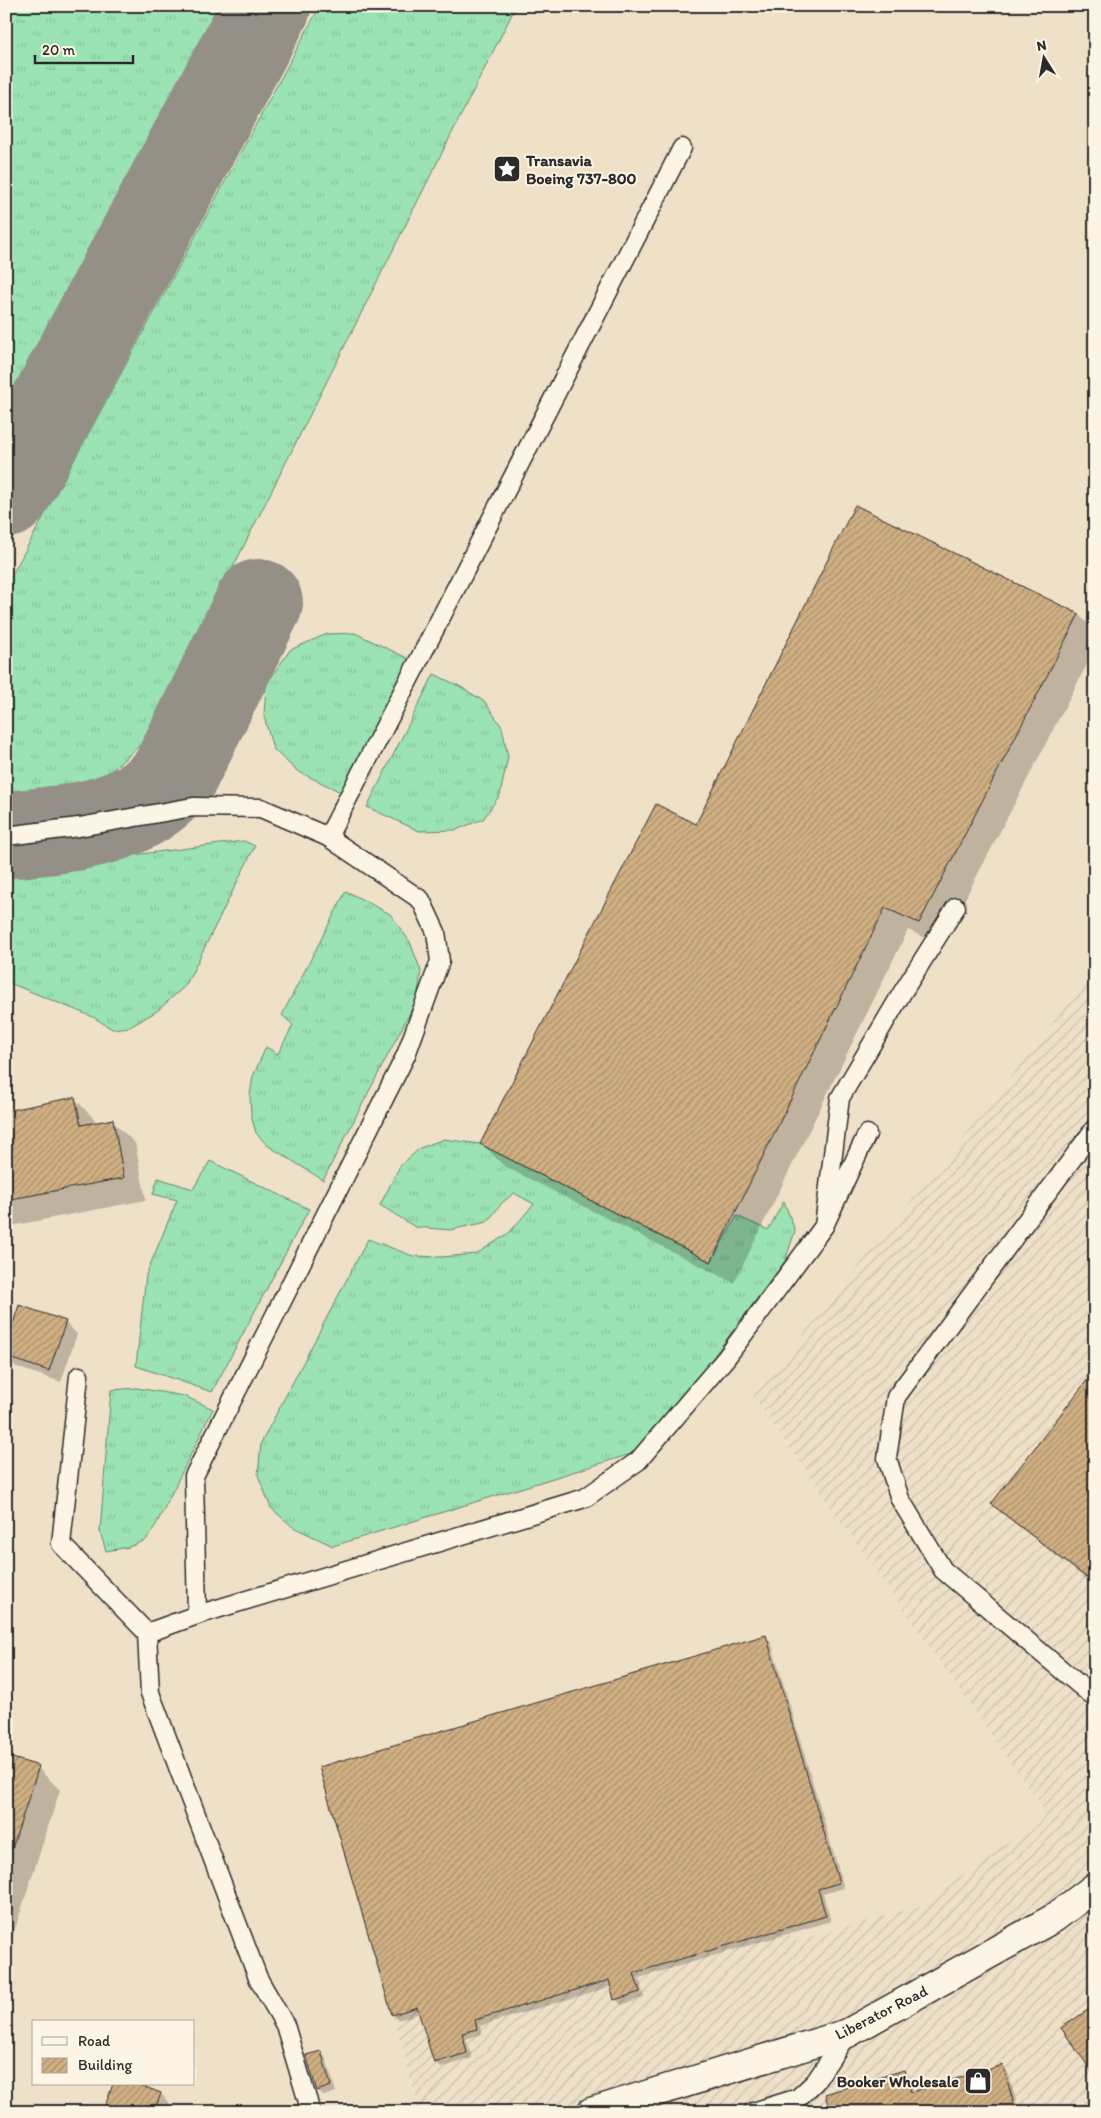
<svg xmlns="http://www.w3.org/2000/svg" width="1101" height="2118" font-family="Itim,sans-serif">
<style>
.built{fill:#efe0c8;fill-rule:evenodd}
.industrial{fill:url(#industrial-furrows)}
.grass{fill:url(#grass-tufts);stroke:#63876e}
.shadow{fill:#0003}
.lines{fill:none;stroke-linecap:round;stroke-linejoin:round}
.taxiway{stroke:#949088;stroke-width:88}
.building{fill:url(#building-hatch);stroke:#2b2b2b}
.lane-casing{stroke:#2b2b2b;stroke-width:21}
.street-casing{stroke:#2b2b2b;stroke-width:31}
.lane{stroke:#fcf5e5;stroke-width:18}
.street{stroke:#fcf5e5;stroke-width:28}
.labels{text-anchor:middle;stroke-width:4;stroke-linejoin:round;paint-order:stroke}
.poi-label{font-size:16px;font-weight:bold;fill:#2b2b2b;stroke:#fcf5e5;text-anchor:start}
.street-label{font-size:16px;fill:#2b2b2b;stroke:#fcf5e5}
</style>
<defs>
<pattern id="industrial-furrows" width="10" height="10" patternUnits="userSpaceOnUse" patternTransform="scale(1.25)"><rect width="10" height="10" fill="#efe0c8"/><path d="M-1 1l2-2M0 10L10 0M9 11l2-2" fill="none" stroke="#cdc0ac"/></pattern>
<pattern id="grass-tufts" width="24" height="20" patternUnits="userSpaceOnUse" patternTransform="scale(1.25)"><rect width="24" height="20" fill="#9be3b2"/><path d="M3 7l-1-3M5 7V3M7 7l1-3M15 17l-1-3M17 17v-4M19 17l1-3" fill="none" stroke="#86c399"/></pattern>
<pattern id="building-hatch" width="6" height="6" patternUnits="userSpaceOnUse" patternTransform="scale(1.25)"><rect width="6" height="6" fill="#d0af83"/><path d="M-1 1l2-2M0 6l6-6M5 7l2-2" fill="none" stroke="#a98f6b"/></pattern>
</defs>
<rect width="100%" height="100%" fill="#fcf5e5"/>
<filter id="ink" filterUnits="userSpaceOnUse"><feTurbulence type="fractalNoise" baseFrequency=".02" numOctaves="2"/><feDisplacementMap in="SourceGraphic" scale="10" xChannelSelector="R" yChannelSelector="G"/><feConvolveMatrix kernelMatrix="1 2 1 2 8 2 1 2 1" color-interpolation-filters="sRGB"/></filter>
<g filter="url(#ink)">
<!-- built -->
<path class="built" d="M 6,6 L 1095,6 L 1095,967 L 990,1104 L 753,1396 L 1048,1814 L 919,1906 L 792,1943 L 786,1928 L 475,2020 L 477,2029 L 467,2053 L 434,2063 L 392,2015 L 417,2101 L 381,2112 L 6,2112 ZM 34,2022 L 194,2022 L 194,2084 L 34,2084 Z"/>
<!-- industrial -->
<path class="industrial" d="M 1095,967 L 1095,2112 L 381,2112 L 417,2101 L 392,2015 L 417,2007 L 434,2063 L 467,2053 L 462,2033 L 477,2029 L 475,2020 L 609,1980 L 614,1999 L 634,1973 L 787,1928 L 793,1942 L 919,1906 L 1047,1814 L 753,1396 L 990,1104 Z"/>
<!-- grass -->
<g class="grass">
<path d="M 6,6 L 233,6 L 76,312 L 6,430 Z"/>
<path d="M 320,6 L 516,6 L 146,740 L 110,772 L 71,788 L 15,791 L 6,789 L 6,586 Z"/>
<path d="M 355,633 L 409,659 L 343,793 L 297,771 L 273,749 L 264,716 L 266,685 L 290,650 L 327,634 Z"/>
<path d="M 434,674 L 461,687 L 485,702 L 502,727 L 508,757 L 500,795 L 483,819 L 456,830 L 419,831 L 367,807 Z"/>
<path d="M 244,841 L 255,846 L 186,985 L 157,1011 L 130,1027 L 112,1029 L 93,1017 L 7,982 L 6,871 Z"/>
<path d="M 346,891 L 390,914 L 410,942 L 421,971 L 417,999 L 323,1180 L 267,1145 L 256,1133 L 251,1115 L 250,1095 L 253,1076 L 266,1047 L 278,1054 L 293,1025 L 282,1015 Z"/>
<path d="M 444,1139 L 480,1144 L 711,1262 L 737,1216 L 768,1230 L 784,1201 L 795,1231 L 785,1261 L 644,1450 L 333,1546 L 293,1527 L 271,1508 L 258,1475 L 261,1443 L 368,1239 L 413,1256 L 442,1257 L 476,1254 L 509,1233 L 534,1204 L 514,1193 L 502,1203 L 487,1222 L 450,1230 L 415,1227 L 380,1205 L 400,1166 L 420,1148 Z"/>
<path d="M 210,1161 L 309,1209 L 212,1392 L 136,1366 L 146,1275 L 177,1200 L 153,1194 L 158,1178 L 193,1189 Z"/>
<path d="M 137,1388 L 184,1396 L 213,1409 L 157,1523 L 146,1540 L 129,1547 L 106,1551 L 100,1532 L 111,1390 Z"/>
</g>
<!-- shadow -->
<g class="shadow">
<path d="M 856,507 L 1079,615 L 1095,631 L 1095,649 L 941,945 L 908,930 L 734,1283 L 504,1166 L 482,1144 L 697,825 Z"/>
<path d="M 75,1099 L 98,1123 L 112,1121 L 135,1143 L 146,1200 L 6,1227 L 6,1112 Z"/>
<path d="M 6,1275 L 11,1279 L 6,1293 Z"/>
<path d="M 65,1322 L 77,1334 L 61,1382 L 16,1367 L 6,1357 L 6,1349 Z"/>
<path d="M 1095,1372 L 1095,1586 L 1004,1515 L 992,1503 Z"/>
<path d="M 765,1636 L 771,1642 L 844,1888 L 823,1894 L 831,1921 L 639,1978 L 644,1998 L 621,2005 L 616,1999 L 612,1986 L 480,2026 L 482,2034 L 466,2039 L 472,2058 L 441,2068 L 435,2062 L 421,2013 L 398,2020 L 393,2014 Z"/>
<path d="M 6,1757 L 38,1768 L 60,1790 L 6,1957 Z"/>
<path d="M 320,2052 L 326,2058 L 336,2092 L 324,2096 L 318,2090 Z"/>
<path d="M 1002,2067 L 1008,2072 L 1019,2112 L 831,2112 L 904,2071 L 910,2077 L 914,2093 Z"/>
<path d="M 161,2094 L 172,2106 L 170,2112 L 104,2112 Z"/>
</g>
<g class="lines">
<!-- taxiway -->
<g class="taxiway">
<path d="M 6,494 L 267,6"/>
<path d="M 18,834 C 73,828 136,823 173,777 L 259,603"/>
</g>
</g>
<!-- building -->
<g class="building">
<path d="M 855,505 L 1079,614 L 919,923 L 885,908 L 711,1262 L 480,1144 L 656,804 L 696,824 Z"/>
<path d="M 75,1097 L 81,1125 L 113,1119 L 124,1178 L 6,1200 L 6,1111 Z"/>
<path d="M 19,1305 L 66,1321 L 49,1371 L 6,1357 L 6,1345 Z"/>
<path d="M 1095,1370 L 1095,1584 L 991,1504 Z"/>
<path d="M 766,1635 L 839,1883 L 818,1889 L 826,1916 L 634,1973 L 640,1992 L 614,2000 L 609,1980 L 475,2020 L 477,2029 L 462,2033 L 467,2053 L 434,2063 L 417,2007 L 392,2015 L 319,1767 Z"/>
<path d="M 6,1756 L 39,1766 L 6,1867 Z"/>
<path d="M 1095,2005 L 1095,2076 L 1061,2028 Z"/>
<path d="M 321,2051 L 331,2086 L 317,2091 L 306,2055 Z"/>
<path d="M 1003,2065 L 1016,2112 L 830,2112 L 825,2094 L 904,2070 L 911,2092 Z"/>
<path d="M 113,2084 L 137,2084 L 161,2093 L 154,2112 L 103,2112 Z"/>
</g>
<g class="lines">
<!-- lane casing -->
<g class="lane-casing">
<g id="lane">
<path d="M 6,836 L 79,827 L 193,807 L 261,808 L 328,837 L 421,900 L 436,932 L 440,961 L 406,1055 L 194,1476 L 197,1615"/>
<path d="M 328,837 L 682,148"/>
<path d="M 1095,1128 L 896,1397 L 887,1458 L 900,1499 L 943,1570 L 1095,1698"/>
<path d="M 867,1134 L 824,1226 L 840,1098 L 902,993 L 956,907"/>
<path d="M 79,1376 L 61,1544 L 147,1633 L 150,1693 L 258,1978 L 285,2025 L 311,2112"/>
<path d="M 147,1633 L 197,1615 L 585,1498 L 638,1461 L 726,1358 L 824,1226"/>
<path d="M 753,2112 L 798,2098 L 815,2082 L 848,2033"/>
</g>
</g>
<!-- street casing -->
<g class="street-casing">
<path id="street" d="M 591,2112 L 848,2033 L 1054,1918 L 1095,1887"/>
</g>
<!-- lane -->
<use href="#lane" class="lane"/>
<!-- street -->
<use href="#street" class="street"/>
</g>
</g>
<!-- icons -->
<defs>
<g id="sight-square" transform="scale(1.4375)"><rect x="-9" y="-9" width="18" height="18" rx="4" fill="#2b2b2b" stroke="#fcf5e5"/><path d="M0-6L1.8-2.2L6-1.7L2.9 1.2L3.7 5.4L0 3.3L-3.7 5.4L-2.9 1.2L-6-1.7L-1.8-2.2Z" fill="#fff"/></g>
<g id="shop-square" transform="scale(1.4375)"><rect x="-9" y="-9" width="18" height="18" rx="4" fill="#2b2b2b" stroke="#fcf5e5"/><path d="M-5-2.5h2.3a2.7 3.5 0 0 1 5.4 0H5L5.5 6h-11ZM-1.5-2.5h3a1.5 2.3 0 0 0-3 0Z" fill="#fff"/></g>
</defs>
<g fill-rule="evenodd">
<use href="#sight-square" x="507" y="169"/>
<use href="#shop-square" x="978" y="2081"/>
</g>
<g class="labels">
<!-- poi labels -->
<g class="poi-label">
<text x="526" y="166">Transavia<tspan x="526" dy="18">Boeing 737-800</tspan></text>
<text x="959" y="2087" text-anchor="end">Booker Wholesale</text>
</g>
<!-- street labels -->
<g class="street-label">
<text transform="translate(881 2012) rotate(-27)" y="6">Liberator Road</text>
</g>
</g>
<!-- margin -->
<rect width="1101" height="2118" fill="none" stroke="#fcf5e5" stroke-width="25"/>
<rect x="12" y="12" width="1076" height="2093" fill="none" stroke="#2b2b2b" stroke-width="2" filter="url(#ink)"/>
<!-- legend -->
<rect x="32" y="2020" width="162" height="65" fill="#fcf5e5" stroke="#a8a49b"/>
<rect x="42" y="2037" width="25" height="8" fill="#fcf5e5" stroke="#a8a49b"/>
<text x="78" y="2046" font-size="15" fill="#2b2b2b">Road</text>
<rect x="42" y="2058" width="25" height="15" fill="url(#building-hatch)" stroke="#a8a49b"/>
<text x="78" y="2070" font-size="15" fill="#2b2b2b">Building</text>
<!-- north arrow -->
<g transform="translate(1044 58) rotate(349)" stroke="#fcf5e5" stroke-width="4" paint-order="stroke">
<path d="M0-4L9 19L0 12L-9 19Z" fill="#2b2b2b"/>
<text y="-8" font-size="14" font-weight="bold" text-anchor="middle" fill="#2b2b2b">N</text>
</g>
<!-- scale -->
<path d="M35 55v8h98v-8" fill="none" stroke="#2b2b2b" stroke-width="2.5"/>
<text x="42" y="55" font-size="15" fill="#2b2b2b" stroke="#fcf5e5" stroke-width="4" paint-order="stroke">20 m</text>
</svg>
